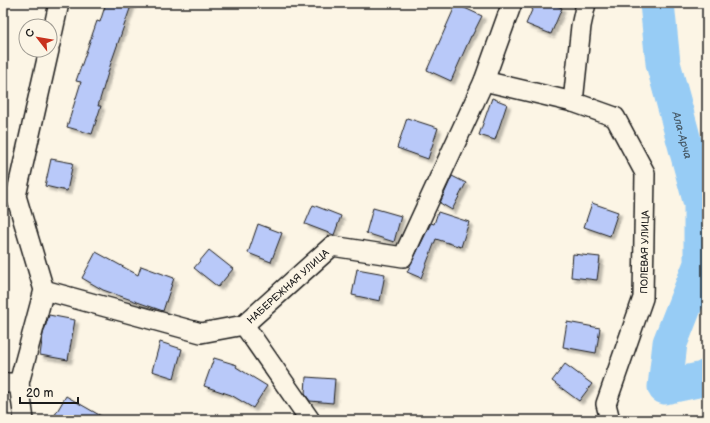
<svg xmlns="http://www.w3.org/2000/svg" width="710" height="423" font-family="'Balsamiq Sans',sans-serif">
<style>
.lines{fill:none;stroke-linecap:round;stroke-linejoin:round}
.river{stroke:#97ccf5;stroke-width:35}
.building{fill:#b9c9f9;stroke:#1c1c1c;filter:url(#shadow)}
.minor-casing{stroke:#1c1c1c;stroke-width:22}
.minor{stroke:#fcf5e5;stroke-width:19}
.labels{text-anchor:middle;stroke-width:3.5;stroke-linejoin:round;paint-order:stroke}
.street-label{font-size:10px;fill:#1c1c1c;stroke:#fcf5e5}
.water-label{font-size:11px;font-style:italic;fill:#475a68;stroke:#fcf5e5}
</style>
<defs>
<filter id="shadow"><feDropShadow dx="3.5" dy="3.5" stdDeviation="1" flood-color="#0004"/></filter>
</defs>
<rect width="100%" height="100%" fill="#fcf5e5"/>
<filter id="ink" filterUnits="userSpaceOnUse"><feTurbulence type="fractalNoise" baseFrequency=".025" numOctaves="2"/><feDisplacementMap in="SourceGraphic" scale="8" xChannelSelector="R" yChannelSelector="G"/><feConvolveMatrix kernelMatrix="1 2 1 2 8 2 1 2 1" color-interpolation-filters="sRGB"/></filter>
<g filter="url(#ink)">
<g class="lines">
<!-- river -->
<path class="river" id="s1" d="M 657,3 L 663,63 L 701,204 L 701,264 L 670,343 L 665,387 L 703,379 L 707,377"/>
</g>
<!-- building -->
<g class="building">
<path d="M 106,3 L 132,3 L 110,66 L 98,106 L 101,106 L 92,134 L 67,127 L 81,82 L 76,81 L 97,21 L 100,22 Z"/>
<path d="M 535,3 L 551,3 L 562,8 L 551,34 L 526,24 Z"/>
<path d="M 456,4 L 482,16 L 472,36 L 471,36 L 451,81 L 427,70 Z"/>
<path d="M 492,98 L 507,104 L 495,140 L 479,135 Z"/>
<path d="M 407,118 L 438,128 L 428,159 L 397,148 Z"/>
<path d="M 51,159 L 73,163 L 67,191 L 45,186 Z"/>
<path d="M 452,176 L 466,183 L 452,210 L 440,203 Z"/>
<path d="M 592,203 L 618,212 L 610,236 L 584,227 Z"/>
<path d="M 313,205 L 341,216 L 334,235 L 305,224 Z"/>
<path d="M 373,208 L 401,216 L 394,242 L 366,233 Z"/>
<path d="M 438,212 L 469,222 L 461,247 L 436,239 L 421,278 L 407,272 L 431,223 L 434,224 Z"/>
<path d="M 258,224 L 282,233 L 271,262 L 248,253 Z"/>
<path d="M 209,250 L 233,269 L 218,287 L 194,268 Z"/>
<path d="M 96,252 L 138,275 L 141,266 L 174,278 L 163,311 L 103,290 L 82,278 Z"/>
<path d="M 573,254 L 600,257 L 597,280 L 571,277 Z"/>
<path d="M 357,269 L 385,274 L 380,301 L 352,295 Z"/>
<path d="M 49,315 L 75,320 L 68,360 L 40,355 L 43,334 Z"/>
<path d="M 567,322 L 600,328 L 596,353 L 563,347 Z"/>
<path d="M 160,342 L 182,349 L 174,378 L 152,371 Z"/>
<path d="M 214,358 L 237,365 L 236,367 L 267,386 L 253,408 L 231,395 L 204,386 Z"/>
<path d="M 565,364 L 592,384 L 579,401 L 552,381 Z"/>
<path d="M 306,377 L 335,379 L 333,403 L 310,401 L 305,394 Z"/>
<path d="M 66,396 L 108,420 L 52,420 Z"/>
</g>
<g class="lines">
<!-- minor casing -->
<g class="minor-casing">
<g id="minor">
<path d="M 586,3 L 581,26 L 573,102 L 615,117 L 645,173 L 643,298 L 606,404 L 610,420"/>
<path d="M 50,44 L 59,3"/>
<path d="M 484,81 L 573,102"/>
<path id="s2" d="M 44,290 L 201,333 L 244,325 L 332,246 L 403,257 L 484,81 L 512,3"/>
<path d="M 244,325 L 310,420"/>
<path d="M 3,383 L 19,383 L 24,420"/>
<path d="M 19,383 L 44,290 L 16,196 L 49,50"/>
</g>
</g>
<!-- minor -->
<use href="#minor" class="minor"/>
</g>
</g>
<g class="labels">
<!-- street labels -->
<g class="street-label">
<text transform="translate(644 252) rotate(-89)" y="4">ПОЛЕВАЯ УЛИЦА</text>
<text dy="4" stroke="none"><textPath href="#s2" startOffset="265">НАБЕРЕЖНАЯ УЛИЦА</textPath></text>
</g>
<!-- water labels -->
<g class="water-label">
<text dy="4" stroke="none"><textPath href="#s1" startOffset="135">Ала-Арча</textPath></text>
</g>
</g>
<!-- margin -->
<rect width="710" height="423" fill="none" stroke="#fcf5e5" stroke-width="16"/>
<rect x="8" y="8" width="694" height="407" fill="none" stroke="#1c1c1c" stroke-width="1.5" filter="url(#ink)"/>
<!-- north arrow -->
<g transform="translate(38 38) rotate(301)"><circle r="19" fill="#fcf5e5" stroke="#a29e95"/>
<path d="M0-3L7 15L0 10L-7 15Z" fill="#c8321e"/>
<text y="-6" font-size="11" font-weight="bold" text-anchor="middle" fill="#1c1c1c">С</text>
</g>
<!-- scale -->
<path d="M20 397v6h58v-6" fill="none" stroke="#1c1c1c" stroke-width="2"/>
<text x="26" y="397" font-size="12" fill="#1c1c1c" stroke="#fcf5e5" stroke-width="3" paint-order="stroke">20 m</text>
</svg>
